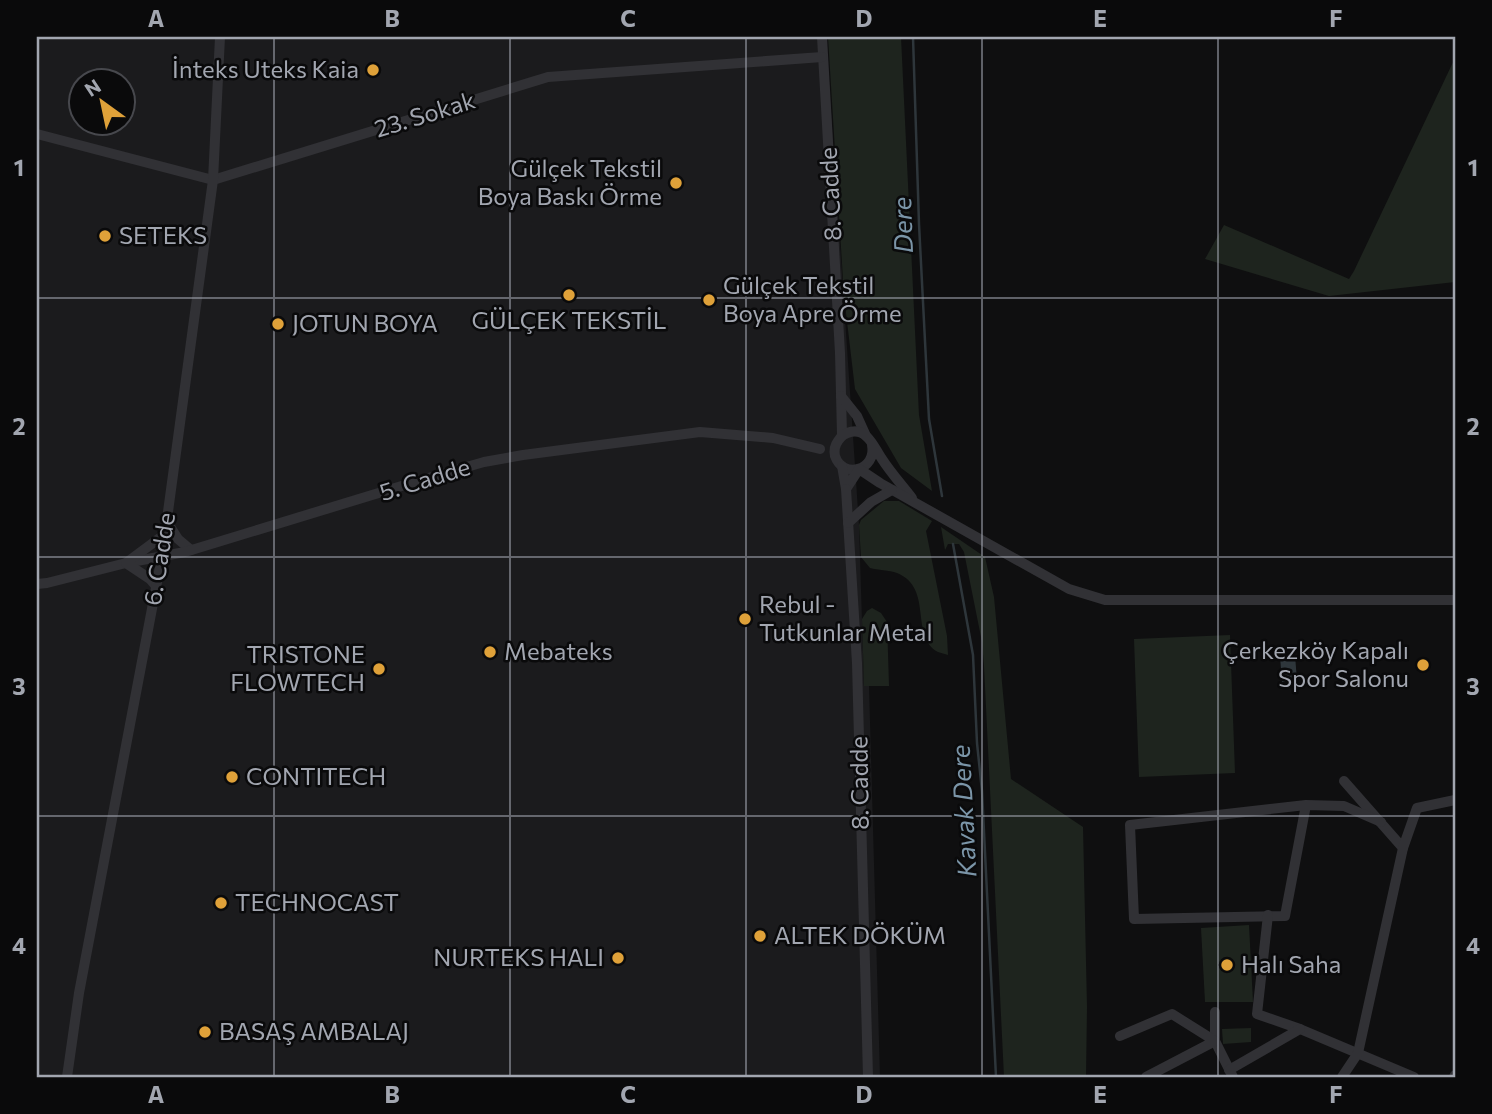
<svg xmlns="http://www.w3.org/2000/svg" width="1492" height="1114" font-family="Commissioner,sans-serif">
<style>
.built{fill:#1b1b1d;fill-rule:evenodd}
.green{fill:#1e241e}
.water{fill:#2e363b}
.lines{fill:none;stroke-linecap:round;stroke-linejoin:round}
.stream{stroke:#2e363b;stroke-width:2.5}
.minor{stroke:#313135;stroke-width:10}
.grid{fill:none;stroke:#a2a6b0;stroke-width:2;stroke-opacity:0.55}
.poi-dot{fill:#dfa139;stroke:#0a0a0b;stroke-width:2.5}
.labels{text-anchor:middle;stroke-width:5;stroke-linejoin:round;paint-order:stroke}
.poi-label{font-size:24px;fill:#a2a6b0;stroke:#0a0a0b;text-anchor:start}
.street-label{font-size:24px;fill:#a2a6b0;stroke:#0a0a0b}
.water-label{font-size:26px;font-style:italic;fill:#7b95a8;stroke:#0a0a0b}
.neatline{fill:none;stroke:#a2a6b0;stroke-width:2.5}
.grid-label{font-size:23px;text-anchor:middle;font-weight:bold;fill:#a2a6b0}
</style>
<rect width="100%" height="100%" fill="#0f0f10"/>
<!-- built -->
<path class="built" d="M 37,37 L 826,37 L 859,525 L 864,686 L 869,686 L 880,1077 L 37,1077 ZM 80,80 L 122,80 L 122,122 L 80,122 Z"/>
<!-- green -->
<g class="green">
<path d="M 828,37 L 901,37 L 919,415 L 932,491 L 901,468 L 855,389 L 844,296 Z"/>
<path d="M 1455,58 L 1455,282 L 1329,296 L 1205,259 L 1224,225 L 1349,279 L 1354,271 Z"/>
<path d="M 884,501 L 899,501 L 932,521 L 926,531 L 947,636 L 948,655 C 945,654 941,653 938,652 C 909,636 934,588 897,573 C 889,570 878,570 870,568 L 861,557 L 859,525 L 861,520 Z"/>
<path d="M 941,527 L 985,557 L 994,597 L 1011,779 L 1083,827 L 1087,1007 L 1086,1077 L 1004,1077 L 984,666 L 982,642 L 964,552 L 959,544 L 948,544 L 945,550 Z"/>
<path d="M 872,608 L 881,613 L 887,622 L 889,686 L 864,686 L 862,619 L 867,611 Z"/>
<path d="M 1230,635 L 1235,773 L 1139,777 L 1134,639 Z"/>
<path d="M 1249,925 L 1253,1002 L 1205,1002 L 1201,928 Z"/>
<path d="M 1251,1028 L 1251,1042 L 1223,1044 L 1222,1029 Z"/>
</g>
<!-- water -->
<path class="water" d="M 1295,655 L 1297,681 L 1282,682 L 1280,656 Z"/>
<g class="lines">
<!-- stream -->
<g class="stream">
<path d="M 913,37 L 919,224 L 929,419 L 942,496"/>
<path d="M 953,544 L 973,655 L 977,743 L 982,791 L 996,1077"/>
</g>
<!-- minor -->
<g class="minor">
<path d="M 822,37 L 840,353 L 842,435"/>
<path d="M 37,134 L 213,180 L 548,77 L 822,57"/>
<path d="M 841,396 L 857,416 L 866,436"/>
<path d="M 872,445 C 877,470 843,480 835,456 C 834,451 835,445 838,441 C 844,431 858,428 866,436 C 873,442 877,452 882,459 C 891,473 902,485 912,498"/>
<path d="M 842,466 L 846,489 L 859,469 L 880,483 L 1069,589 L 1105,600 L 1455,600"/>
<path d="M 846,489 L 857,663 L 868,1077"/>
<path d="M 167,522 L 178,539 L 191,550"/>
<path d="M 848,523 L 871,502 L 892,490"/>
<path d="M 37,584 L 47,583 L 126,563 L 185,552 L 418,481 L 484,462 L 523,455 L 700,432 L 773,438 L 820,449"/>
<path d="M 156,586 L 150,579 L 126,563 L 165,534"/>
<path d="M 1344,781 L 1403,848"/>
<path d="M 1306,805 L 1130,825 L 1134,919 L 1285,916 L 1306,805 L 1344,806 L 1381,822"/>
<path d="M 1268,915 L 1257,1014 L 1300,1029 L 1414,1077"/>
<path d="M 1215,1012 L 1215,1041 L 1233,1077"/>
<path d="M 1120,1036 L 1172,1014 L 1215,1041 L 1146,1077"/>
<path d="M 1229,1070 L 1300,1029"/>
<path d="M 67,1077 L 79,993 L 162,556 L 213,180 L 220,37"/>
<path d="M 1342,1077 L 1358,1053 L 1403,848 L 1417,808 L 1455,800"/>
<path d="M 1454,1077 L 1455,1075"/>
</g>
</g>
<!-- grid -->
<path class="grid" d="M 274,37 L 274,1077M 510,37 L 510,1077M 746,37 L 746,1077M 982,37 L 982,1077M 1218,37 L 1218,1077M 37,298 L 1455,298M 37,557 L 1455,557M 37,816 L 1455,816"/>
<!-- markers -->
<g class="poi-dot">
<circle cx="373" cy="70" r="7"/>
<circle cx="676" cy="183" r="7"/>
<circle cx="105" cy="236" r="7"/>
<circle cx="569" cy="295" r="7"/>
<circle cx="709" cy="300" r="7"/>
<circle cx="278" cy="324" r="7"/>
<circle cx="745" cy="619" r="7"/>
<circle cx="490" cy="652" r="7"/>
<circle cx="1423" cy="665" r="7"/>
<circle cx="379" cy="669" r="7"/>
<circle cx="232" cy="777" r="7"/>
<circle cx="221" cy="903" r="7"/>
<circle cx="760" cy="936" r="7"/>
<circle cx="618" cy="958" r="7"/>
<circle cx="1227" cy="965" r="7"/>
<circle cx="205" cy="1032" r="7"/>
</g>
<g class="labels">
<!-- poi labels -->
<g class="poi-label">
<text x="359" y="78" text-anchor="end">İnteks Uteks Kaia</text>
<text x="662" y="177" text-anchor="end">Gülçek Tekstil<tspan x="662" dy="28">Boya Baskı Örme</tspan></text>
<text x="119" y="244">SETEKS</text>
<text x="723" y="294">Gülçek Tekstil<tspan x="723" dy="28">Boya Apre Örme</tspan></text>
<text x="569" y="329" text-anchor="middle">GÜLÇEK TEKSTİL</text>
<text x="292" y="332">JOTUN BOYA</text>
<text x="759" y="613">Rebul -<tspan x="759" dy="28">Tutkunlar Metal</tspan></text>
<text x="1409" y="659" text-anchor="end">Çerkezköy Kapalı<tspan x="1409" dy="28">Spor Salonu</tspan></text>
<text x="504" y="660">Mebateks</text>
<text x="365" y="663" text-anchor="end">TRISTONE<tspan x="365" dy="28">FLOWTECH</tspan></text>
<text x="246" y="785">CONTITECH</text>
<text x="235" y="911">TECHNOCAST</text>
<text x="774" y="944">ALTEK DÖKÜM</text>
<text x="604" y="966" text-anchor="end">NURTEKS HALI</text>
<text x="1241" y="973">Halı Saha</text>
<text x="219" y="1040">BASAŞ AMBALAJ</text>
</g>
<!-- street labels -->
<g class="street-label">
<text transform="translate(425 115) rotate(-17)" y="8">23. Sokak</text>
<text transform="translate(831 194) rotate(-93)" y="8">8. Cadde</text>
<text transform="translate(425 480) rotate(-17)" y="8">5. Cadde</text>
<text transform="translate(160 559) rotate(-81)" y="8">6. Cadde</text>
<text transform="translate(860 783) rotate(-91)" y="8">8. Cadde</text>
</g>
<!-- water labels -->
<g class="water-label">
<text transform="translate(903 225) rotate(-92)" y="9">Dere</text>
<text transform="translate(964 811) rotate(-93)" y="9">Kavak Dere</text>
</g>
</g>
<!-- border -->
<rect width="1492" height="1114" fill="none" stroke="#0a0a0b" stroke-width="77"/>
<!-- north arrow -->
<g transform="translate(102 102) rotate(327)"><circle r="33" fill="#0a0a0b" stroke="#47484d" stroke-width="2"/>
<path d="M0-5L12 26L0 18L-12 26Z" fill="#dfa139"/>
<text y="-10" font-size="19" font-weight="bold" text-anchor="middle" fill="#a2a6b0">N</text>
</g>
<rect x="38" y="38" width="1416" height="1038" class="neatline"/>
<g class="grid-label">
<text x="156" y="27">A</text>
<text x="392" y="27">B</text>
<text x="628" y="27">C</text>
<text x="864" y="27">D</text>
<text x="1100" y="27">E</text>
<text x="1336" y="27">F</text>
<text x="19" y="176">1</text>
<text x="1473" y="176">1</text>
<text x="19" y="435">2</text>
<text x="1473" y="435">2</text>
<text x="19" y="695">3</text>
<text x="1473" y="695">3</text>
<text x="19" y="954">4</text>
<text x="1473" y="954">4</text>
<text x="156" y="1103">A</text>
<text x="392" y="1103">B</text>
<text x="628" y="1103">C</text>
<text x="864" y="1103">D</text>
<text x="1100" y="1103">E</text>
<text x="1336" y="1103">F</text>
</g>
</svg>
